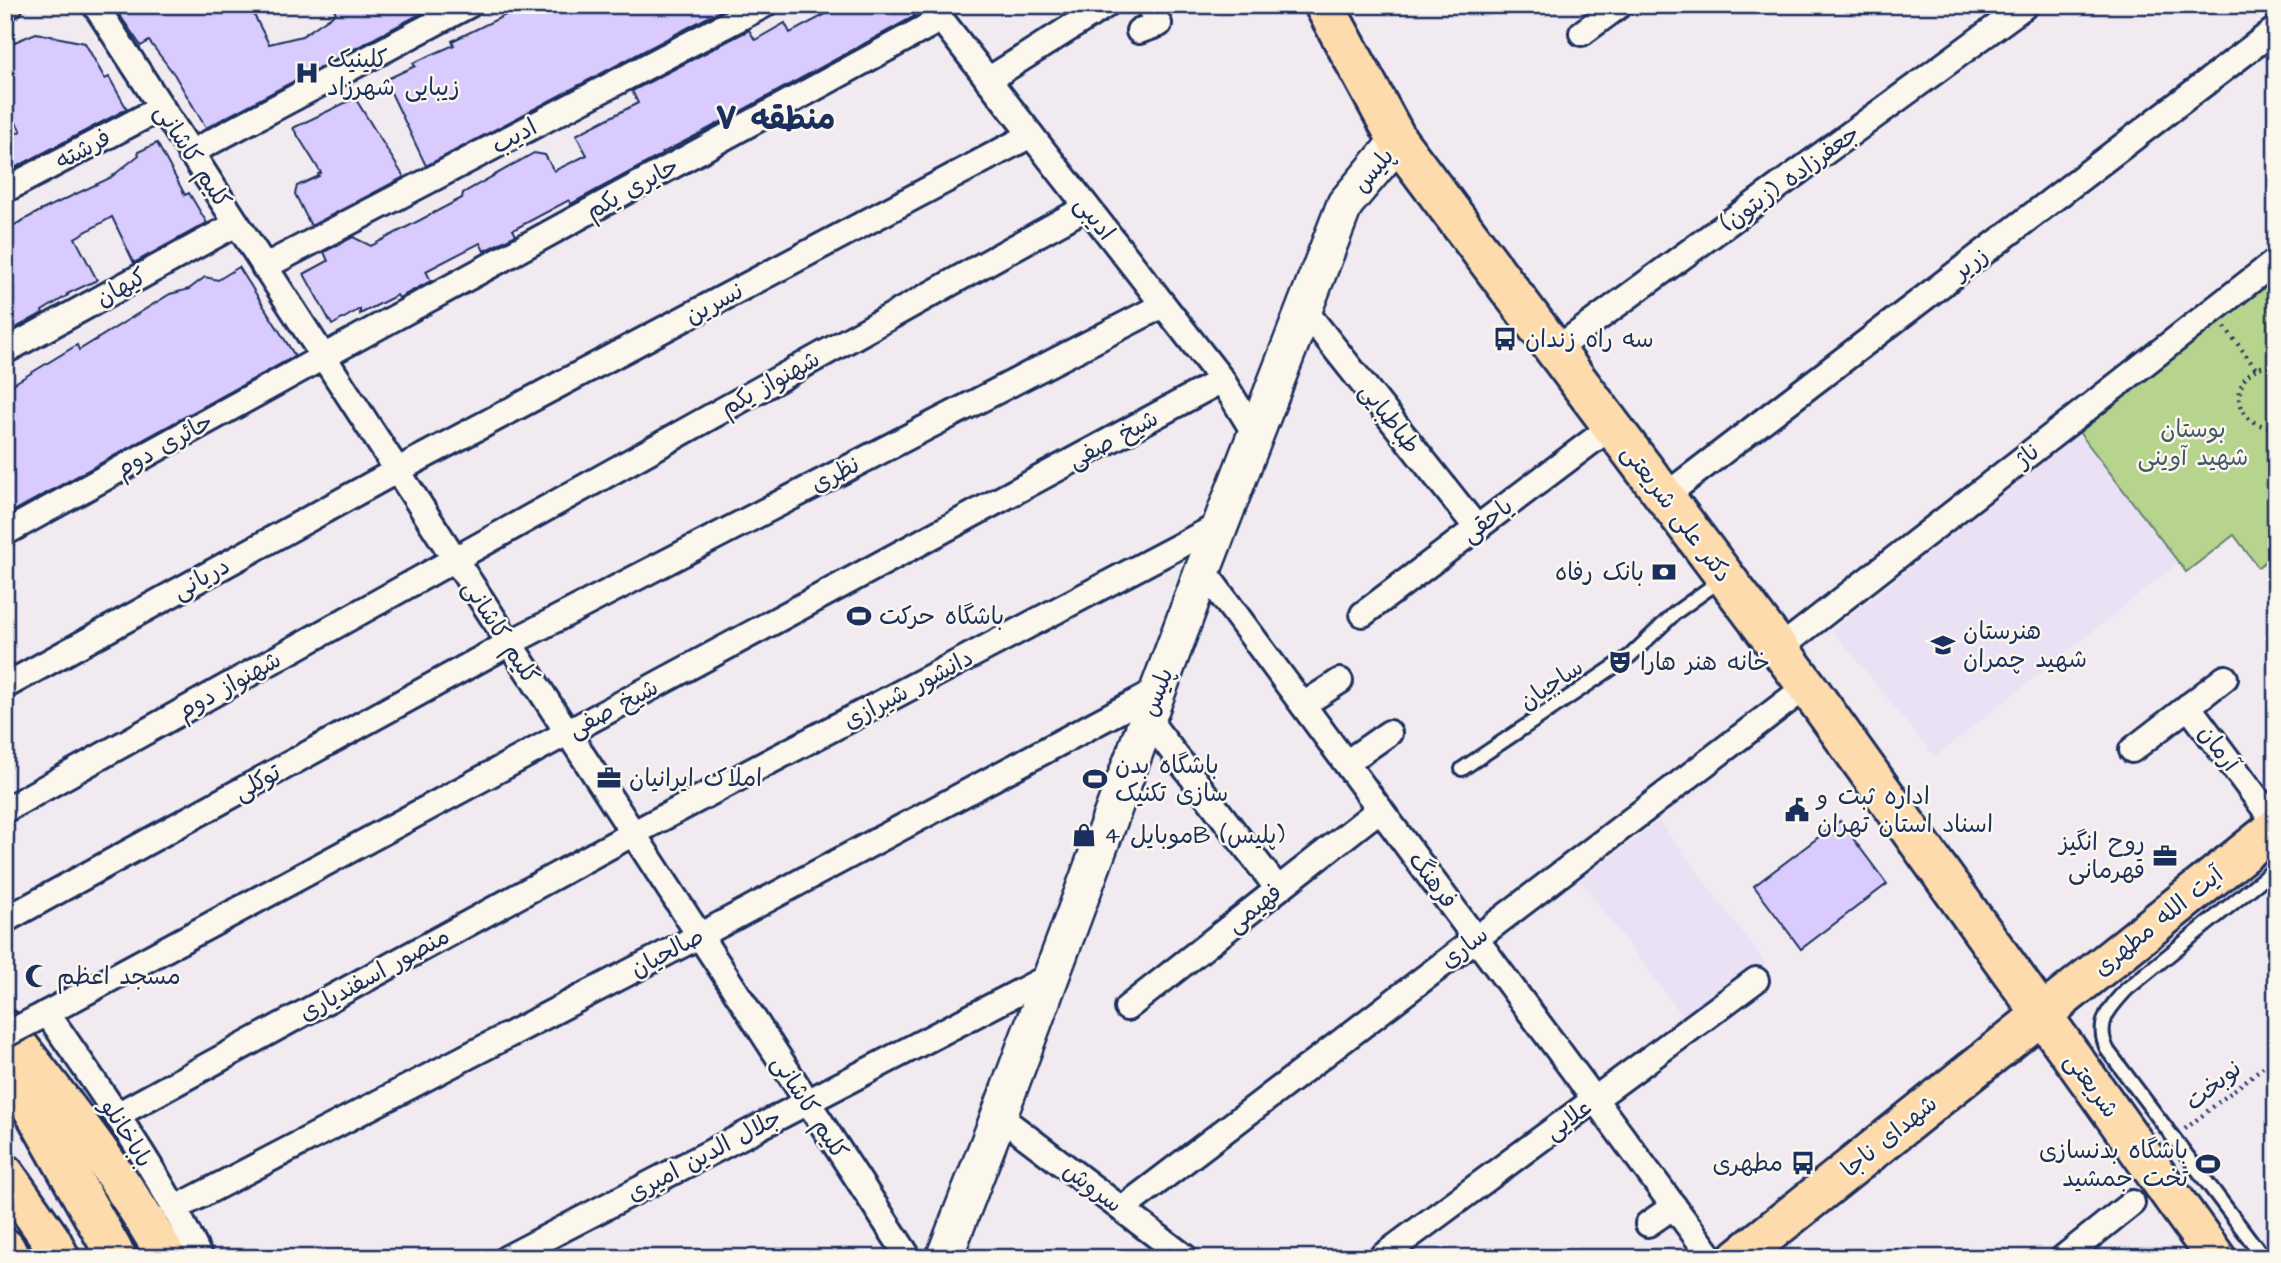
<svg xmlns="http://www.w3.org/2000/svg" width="2281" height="1263" font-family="'Architects Daughter','Playpen Sans Arabic',sans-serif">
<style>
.built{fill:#eae1f5}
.green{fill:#b6d48d;stroke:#688276;stroke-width:2}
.building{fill:#d9cbfd;stroke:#1b2f5e;stroke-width:2}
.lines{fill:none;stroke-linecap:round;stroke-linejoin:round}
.service-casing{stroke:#1b2f5e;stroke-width:18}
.minor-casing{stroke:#1b2f5e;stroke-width:30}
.secondary-casing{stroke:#1b2f5e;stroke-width:40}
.primary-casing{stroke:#1b2f5e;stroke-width:44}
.trunk-casing{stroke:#1b2f5e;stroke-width:44}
.path{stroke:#1b2f5e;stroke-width:4.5;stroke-dasharray:2 5;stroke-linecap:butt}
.service{stroke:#fbf7ec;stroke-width:12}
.minor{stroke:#fbf7ec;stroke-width:24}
.secondary{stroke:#fbf7ec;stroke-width:35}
.primary{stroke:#fddbac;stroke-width:38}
.trunk{stroke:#fddbac;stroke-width:38}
.minor-bridge-casing{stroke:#1b2f5e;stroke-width:30;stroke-linecap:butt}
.minor-bridge{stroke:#fbf7ec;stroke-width:24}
.labels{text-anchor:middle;stroke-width:5;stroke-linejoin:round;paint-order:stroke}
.poi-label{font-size:24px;fill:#1b2f5e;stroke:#fbf7ec;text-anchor:start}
.street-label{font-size:24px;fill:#1b2f5e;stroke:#fbf7ec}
.park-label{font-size:24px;fill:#42586a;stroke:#fbf7ec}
.district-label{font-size:32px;font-weight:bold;fill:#1b2f5e;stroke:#fbf7ec}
</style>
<rect width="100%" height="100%" fill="#f1eaf1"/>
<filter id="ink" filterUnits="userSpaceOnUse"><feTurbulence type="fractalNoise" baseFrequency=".0143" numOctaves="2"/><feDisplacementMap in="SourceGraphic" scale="14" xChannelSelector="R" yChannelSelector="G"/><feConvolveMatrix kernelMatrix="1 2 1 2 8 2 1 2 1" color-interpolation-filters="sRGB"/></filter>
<g filter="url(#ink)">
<!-- built -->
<g class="built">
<path d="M 2080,433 L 2178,563 L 1935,757 L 1832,630 Z"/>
<path d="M 1659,821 L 1766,963 L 1688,1023 L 1580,880 Z"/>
</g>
<!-- green -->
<path class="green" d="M 2276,274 L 2276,554 L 2258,567 L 2234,535 L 2186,572 L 2075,427 Z"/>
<!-- building -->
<g class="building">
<path d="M 137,5 L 249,5 L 269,44 L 302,36 L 336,13 L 332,5 L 437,5 L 206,128 L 174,74 L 149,41 L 141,46 L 119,14 Z"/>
<path d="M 526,5 L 731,5 L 426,166 L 385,80 L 415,66 L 413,63 L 454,45 L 452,41 Z"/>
<path d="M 843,5 L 906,5 L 915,16 L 697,135 L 662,153 L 663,154 L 571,204 L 569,200 L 513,230 L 516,235 L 484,251 L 480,243 L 426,271 L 431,281 L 399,298 L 397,295 L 360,314 L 360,309 L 332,325 L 304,274 L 328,261 L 324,252 L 353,237 L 371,246 L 462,198 L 463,193 L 534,153 L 545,155 L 554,171 L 587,155 L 576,135 L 638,103 L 632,91 L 749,30 L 755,40 L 785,23 L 790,33 Z"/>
<path d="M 36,33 L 85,43 L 105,79 L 109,77 L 127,109 L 5,173 L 5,139 L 21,131 L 5,104 L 5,46 Z"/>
<path d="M 355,98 L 404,177 L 311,226 L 295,194 L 297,186 L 319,176 L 318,174 L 321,173 L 293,128 Z"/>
<path d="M 157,143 L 185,195 L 189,193 L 207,223 L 134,263 L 112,217 L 75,238 L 97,280 L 67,294 L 68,295 L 42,311 L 43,313 L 5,334 L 5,230 L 42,210 L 110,178 L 139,155 L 138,152 Z"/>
<path d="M 239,267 L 295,356 L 5,516 L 5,389 L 77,345 L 79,350 L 170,294 L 189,289 L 205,277 L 218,280 Z"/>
<path d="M 1840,821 L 1887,884 L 1801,949 L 1754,886 Z"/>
</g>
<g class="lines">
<!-- service casing -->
<g class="service-casing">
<g id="service">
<path d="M 1462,769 L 1630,656 L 1675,613 L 1722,579"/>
<path d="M 2264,1258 L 2108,1051 C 2094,1024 2109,1008 2127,989 L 2276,868"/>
</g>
</g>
<!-- minor casing -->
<g class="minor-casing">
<g id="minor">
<path d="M 95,5 L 909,1258"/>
<path d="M 930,5 L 1222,380 L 1255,434"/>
<path d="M 2275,5 L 2276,6"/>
<path d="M 5,8 L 10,5"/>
<path d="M 1139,31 L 1159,24 L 1148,5"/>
<path d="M 1582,33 L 1620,5"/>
<path d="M 988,80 L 1106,5"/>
<path d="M 190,153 L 469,5"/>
<path d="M 5,190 L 161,108"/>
<path d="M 264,267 L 764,5"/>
<path d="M 1303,308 L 1477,528"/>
<path d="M 1555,350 L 2026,5"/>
<path d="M 5,351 L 236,224"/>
<path d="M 1665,496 L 2276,29"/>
<path d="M 5,533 L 323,357 L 941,19"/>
<path d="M 1203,570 L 1712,1258"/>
<path d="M 1363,614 L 1612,426"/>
<path d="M 1779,649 L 2276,261"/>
<path d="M 5,686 L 396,471 L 1031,135"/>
<path d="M 1303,705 L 1340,681"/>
<path d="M 2188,706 L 2276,824"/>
<path d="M 1147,718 L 1278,889"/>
<path d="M 2132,750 L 2225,678"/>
<path d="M 1346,763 L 1389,733"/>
<path d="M 5,810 L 1087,207"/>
<path d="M 5,920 L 508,644 L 1163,305"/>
<path d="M 1127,1008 L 1380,809"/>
<path d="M 47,1013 C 101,1092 159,1171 200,1258"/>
<path d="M 36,1019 L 1222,380"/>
<path d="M 117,1115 L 632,834 L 1221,524"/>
<path d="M 999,1116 L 1186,1258"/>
<path d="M 174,1209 L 699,936 L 1158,690"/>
<path d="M 1122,1209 L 1807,686"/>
<path d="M 1648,1224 L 1674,1206"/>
<path d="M 507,1258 L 1050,976"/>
<path d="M 1380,1258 L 1756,980"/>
<path d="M 2063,1258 L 2132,1203"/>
</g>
</g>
<!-- secondary casing -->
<g class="secondary-casing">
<path id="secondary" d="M 944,1258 L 999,1116 L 1203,570 L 1345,204 L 1398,141"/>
</g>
<!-- primary casing -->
<g class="primary-casing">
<g id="primary">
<path d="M 1324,5 L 1398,141 L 1807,686 L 2216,1258"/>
<path d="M 5,1029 C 63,1103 121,1176 167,1258"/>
<path d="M 5,1248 L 10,1258"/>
<path d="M 1738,1258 L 2276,827"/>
</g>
</g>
<!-- trunk casing -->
<g class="trunk-casing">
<g id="trunk">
<path d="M 5,1060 L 117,1258"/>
<path d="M 5,1174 L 51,1240 L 60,1258"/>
</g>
</g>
<!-- path -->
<g class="path">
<path d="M 2225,327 L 2256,369"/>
<path d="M 2276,366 C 2229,361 2226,429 2276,427"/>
<path d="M 2185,1129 L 2268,1063"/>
</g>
<!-- service -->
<use href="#service" class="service"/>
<!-- minor -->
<use href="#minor" class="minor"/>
<!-- secondary -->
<use href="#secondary" class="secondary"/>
<!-- primary -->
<use href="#primary" class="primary"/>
<!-- trunk -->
<use href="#trunk" class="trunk"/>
<!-- minor-bridge casing -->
<g class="minor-bridge-casing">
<path id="minor-bridge" d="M 5,1035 L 36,1019"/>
</g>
<!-- minor-bridge -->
<use href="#minor-bridge" class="minor-bridge"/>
</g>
</g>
<!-- icons -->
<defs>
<g id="hospital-bare" transform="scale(1.89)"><path d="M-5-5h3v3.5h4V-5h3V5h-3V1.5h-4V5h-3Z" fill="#1b2f5e" stroke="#fbf7ec" stroke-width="2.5" paint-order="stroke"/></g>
<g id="bus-bare" transform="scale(1.89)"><path d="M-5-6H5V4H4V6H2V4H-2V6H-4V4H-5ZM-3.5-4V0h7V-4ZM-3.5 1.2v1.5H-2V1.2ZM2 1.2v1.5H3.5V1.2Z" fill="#1b2f5e" stroke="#fbf7ec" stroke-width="2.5" paint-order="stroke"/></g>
<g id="bank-bare" transform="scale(1.89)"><path d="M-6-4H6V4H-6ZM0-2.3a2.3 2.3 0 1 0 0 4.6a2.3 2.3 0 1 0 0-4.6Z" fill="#1b2f5e" stroke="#fbf7ec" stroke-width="2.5" paint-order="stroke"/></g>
<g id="stadium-bare" transform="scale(1.89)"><path d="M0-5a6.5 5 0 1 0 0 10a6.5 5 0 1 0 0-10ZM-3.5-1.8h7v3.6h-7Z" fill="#1b2f5e" stroke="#fbf7ec" stroke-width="2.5" paint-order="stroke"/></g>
<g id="school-bare" transform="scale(1.89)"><path d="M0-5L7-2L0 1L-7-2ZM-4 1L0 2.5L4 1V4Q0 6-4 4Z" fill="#1b2f5e" stroke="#fbf7ec" stroke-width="2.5" paint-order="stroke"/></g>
<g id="theatre-bare" transform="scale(1.89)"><path d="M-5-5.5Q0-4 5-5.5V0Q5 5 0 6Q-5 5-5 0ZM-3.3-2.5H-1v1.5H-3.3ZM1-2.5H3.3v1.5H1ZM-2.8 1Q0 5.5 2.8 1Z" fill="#1b2f5e" stroke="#fbf7ec" stroke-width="2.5" paint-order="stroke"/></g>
<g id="office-bare" transform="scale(1.89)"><path d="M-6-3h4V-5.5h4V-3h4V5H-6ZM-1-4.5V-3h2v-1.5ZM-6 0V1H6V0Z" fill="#1b2f5e" stroke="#fbf7ec" stroke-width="2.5" paint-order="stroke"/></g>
<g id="civic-bare" transform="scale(1.89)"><path d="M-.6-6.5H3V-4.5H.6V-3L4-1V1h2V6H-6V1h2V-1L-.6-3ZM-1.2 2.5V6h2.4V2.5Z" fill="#1b2f5e" stroke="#fbf7ec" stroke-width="2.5" paint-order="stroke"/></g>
<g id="shop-bare" transform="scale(1.89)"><path d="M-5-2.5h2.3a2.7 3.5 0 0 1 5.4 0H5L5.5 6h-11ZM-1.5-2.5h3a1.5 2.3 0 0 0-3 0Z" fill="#1b2f5e" stroke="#fbf7ec" stroke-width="2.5" paint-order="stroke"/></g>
<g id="mosque-bare" transform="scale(1.89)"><path d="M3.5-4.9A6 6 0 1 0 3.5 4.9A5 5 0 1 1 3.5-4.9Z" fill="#1b2f5e" stroke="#fbf7ec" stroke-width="2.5" paint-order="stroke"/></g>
</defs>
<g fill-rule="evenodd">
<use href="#hospital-bare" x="307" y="73"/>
<use href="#bus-bare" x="1505" y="339"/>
<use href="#bank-bare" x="1664" y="572"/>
<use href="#stadium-bare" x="859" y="616"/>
<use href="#school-bare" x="1943" y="645"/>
<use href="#theatre-bare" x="1620" y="662"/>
<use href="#office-bare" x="609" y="778"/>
<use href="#stadium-bare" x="1095" y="779"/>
<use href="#civic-bare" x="1797" y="810"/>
<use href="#shop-bare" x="1084" y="835"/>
<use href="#office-bare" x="2165" y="856"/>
<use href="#mosque-bare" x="37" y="976"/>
<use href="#bus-bare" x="1803" y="1163"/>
<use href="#stadium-bare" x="2208" y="1164"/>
</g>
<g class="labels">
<!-- poi labels -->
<g class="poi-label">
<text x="327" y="67">کلینیک<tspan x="327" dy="28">زیبایی شهرزاد</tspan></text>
<text x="1525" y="347">سه راه زندان</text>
<text x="1644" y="580" text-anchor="end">بانک رفاه</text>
<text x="879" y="624">باشگاه حرکت</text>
<text x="1963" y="639">هنرستان<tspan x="1963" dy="28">شهید چمران</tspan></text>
<text x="1640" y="670">خانه هنر هارا</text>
<text x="1115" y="773">باشگاه بدن<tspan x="1115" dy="28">سازی تکنیک</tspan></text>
<text x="629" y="786">املاک ایرانیان</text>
<text x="1817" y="804">اداره ثبت و<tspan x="1817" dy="28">اسناد استان تهران</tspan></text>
<text x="1104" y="843">موبایل 4B (پلیس)</text>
<text x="2145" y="850" text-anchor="end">روح انگیز<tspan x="2145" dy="28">قهرمانی</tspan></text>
<text x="57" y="984">مسجد اعظم</text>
<text x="2188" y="1158" text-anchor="end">باشگاه بدنسازى<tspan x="2188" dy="28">تخت جمشيد</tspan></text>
<text x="1783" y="1171" text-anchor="end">مطهری</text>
</g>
<!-- street labels -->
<g class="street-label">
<text transform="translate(514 136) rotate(-28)" y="8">ادیب</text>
<text transform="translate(83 149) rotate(-28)" y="8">فرشته</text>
<text transform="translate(193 156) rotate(57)" y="8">کلیم کاشانی</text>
<text transform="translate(1373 170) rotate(-50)" y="8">پلیس</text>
<text transform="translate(1790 178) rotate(-36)" y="8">جعفرزاده (زیتون)</text>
<text transform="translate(632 188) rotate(-29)" y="8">حایری یکم</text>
<text transform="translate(1095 218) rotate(52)" y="8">ادیبی</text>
<text transform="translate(1970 263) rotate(-37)" y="8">زریر</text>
<text transform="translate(121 287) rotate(-29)" y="8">کیهان</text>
<text transform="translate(714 303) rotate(-28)" y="8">نسرین</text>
<text transform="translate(770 383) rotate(-29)" y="8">شهنواز یکم</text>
<text transform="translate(1390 418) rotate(52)" y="8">طباطبایی</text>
<text transform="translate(1113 439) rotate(-28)" y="8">شیخ صفی</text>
<text transform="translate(164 445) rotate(-29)" y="8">حائری دوم</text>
<text transform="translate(2027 455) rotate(-38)" y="8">ناژ</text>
<text transform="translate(835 474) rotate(-27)" y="8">نظری</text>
<text transform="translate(1677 513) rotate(53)" y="8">دکتر علی شریعتی</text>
<text transform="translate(1487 520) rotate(-37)" y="8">یاحقی</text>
<text transform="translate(201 578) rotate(-29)" y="8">دریانی</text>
<text transform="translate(501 632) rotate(57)" y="8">کلیم کاشانی</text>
<text transform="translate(1551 684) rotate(-34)" y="8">ساجیان</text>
<text transform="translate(229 685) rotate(-29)" y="8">شهنواز دوم</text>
<text transform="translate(908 689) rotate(-28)" y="8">دانشور شیرازی</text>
<text transform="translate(1157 692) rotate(-69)" y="8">پلیس</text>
<text transform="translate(613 708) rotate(-28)" y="8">شیخ صفی</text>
<text transform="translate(2219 748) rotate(53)" y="8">آرمان</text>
<text transform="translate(257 782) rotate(-29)" y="8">توکلی</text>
<text transform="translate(1433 880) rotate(53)" y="8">فرهنگ</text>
<text transform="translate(1254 908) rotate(-38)" y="8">فهیمی</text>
<text transform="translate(2158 921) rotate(-39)" y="8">آیت الله مطهری</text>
<text transform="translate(1464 947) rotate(-37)" y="8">ساری</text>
<text transform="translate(667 952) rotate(-28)" y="8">صالحیان</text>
<text transform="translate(374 974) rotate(-29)" y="8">منصور اسفندیاری</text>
<text transform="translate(2092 1085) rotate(54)" y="8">شریعتی</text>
<text transform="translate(2213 1085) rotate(-39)" y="8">نوبخت</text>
<text transform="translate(810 1107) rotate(57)" y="8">کلیم کاشانی</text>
<text transform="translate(1568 1119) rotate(-36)" y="8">علایی</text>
<text transform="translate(127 1133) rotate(58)" y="8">باباخانلو</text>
<text transform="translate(1889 1136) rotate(-39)" y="8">شهدای ناجا</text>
<text transform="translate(704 1155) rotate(-28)" y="8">جلال الدین امیری</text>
<text transform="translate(1093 1187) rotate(37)" y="8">سروش</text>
</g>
<!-- park labels -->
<g class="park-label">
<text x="2193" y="437">بوستان<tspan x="2193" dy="28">شهید آوینی</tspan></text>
</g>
<!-- district labels -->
<g class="district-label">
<text x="775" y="129">منطقه ۷</text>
</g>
</g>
<!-- margin -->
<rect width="2281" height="1263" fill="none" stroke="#fbf7ec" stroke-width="28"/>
<rect x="14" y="14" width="2253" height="1235" fill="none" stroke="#1b2f5e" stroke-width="2.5" filter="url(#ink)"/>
</svg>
